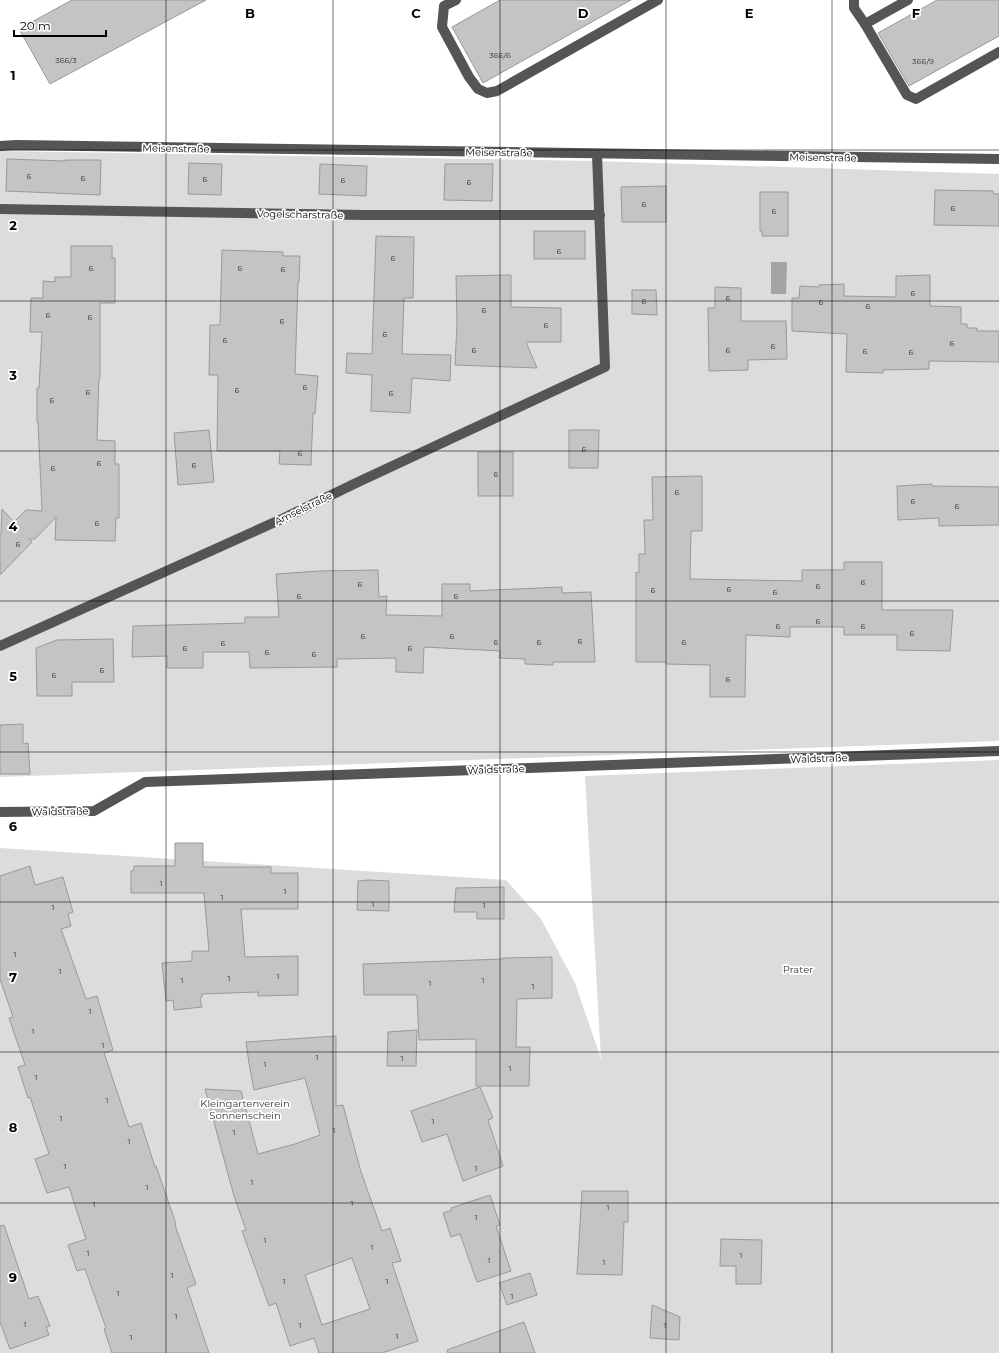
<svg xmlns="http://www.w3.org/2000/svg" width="999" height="1353" font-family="Montserrat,sans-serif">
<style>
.green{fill:#dcdcdc}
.water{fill:#a3a3a3}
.building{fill:#c4c4c4;stroke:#999;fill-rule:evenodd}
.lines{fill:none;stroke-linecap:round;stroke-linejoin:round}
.minor{stroke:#555;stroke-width:10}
.grid{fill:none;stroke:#000;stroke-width:1;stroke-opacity:0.55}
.labels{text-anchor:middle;stroke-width:3.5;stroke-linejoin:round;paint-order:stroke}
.number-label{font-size:8px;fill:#313131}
.street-label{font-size:10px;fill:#000;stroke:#fff}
.park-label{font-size:10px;fill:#333;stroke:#fff}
.grid-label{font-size:13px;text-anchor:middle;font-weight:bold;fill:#000;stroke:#fff;stroke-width:3.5;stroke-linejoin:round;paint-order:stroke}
</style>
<rect width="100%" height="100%" fill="#fff"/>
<!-- green -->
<g class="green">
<path d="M 0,151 L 596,161 L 999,174 L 999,741 L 0,777 Z"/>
<path d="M 999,760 L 999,1353 L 0,1353 L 0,848 L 506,880 L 541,919 L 575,983 L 601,1059 L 585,776 Z"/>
</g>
<!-- water -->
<path class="water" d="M 771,262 L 787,262 L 786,294 L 771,294 Z"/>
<!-- building -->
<g class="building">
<path d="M 72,0 L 206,0 L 50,84 L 19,29 Z"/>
<path d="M 500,0 L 631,0 L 483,83 L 452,27 Z"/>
<path d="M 937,0 L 999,0 L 999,36 L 909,86 L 878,33 Z"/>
<path d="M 7,159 L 65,161 L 65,160 L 101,160 L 100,195 L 6,191 Z"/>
<path d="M 189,163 L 222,164 L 221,195 L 188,194 Z"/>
<path d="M 320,164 L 367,166 L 366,196 L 319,194 Z"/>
<path d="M 445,164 L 493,164 L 492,201 L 444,200 Z"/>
<path d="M 666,186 L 666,222 L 622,222 L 621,187 Z"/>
<path d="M 935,190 L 993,191 L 994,194 L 999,194 L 999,226 L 934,225 Z"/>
<path d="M 760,192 L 788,192 L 788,236 L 762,236 L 762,231 L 760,231 Z"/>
<rect x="534" y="231" width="51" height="28"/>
<path d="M 376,236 L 414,237 L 413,298 L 404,298 L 402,354 L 451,355 L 450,381 L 412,378 L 410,413 L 371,411 L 372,375 L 346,373 L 347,353 L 372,354 Z"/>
<path d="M 71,246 L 112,246 L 112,258 L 115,258 L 115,303 L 100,303 L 100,378 L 99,378 L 97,440 L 115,441 L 115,464 L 119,464 L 119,518 L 116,518 L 115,541 L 55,540 L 56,517 L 35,539 L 29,539 L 32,542 L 0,575 L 0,535 L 1,534 L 2,509 L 14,522 L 26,510 L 42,511 L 38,422 L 37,422 L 37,388 L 39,388 L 42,332 L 30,332 L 31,298 L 43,298 L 43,281 L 55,282 L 55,277 L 71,277 Z"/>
<path d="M 222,250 L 283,252 L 283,256 L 300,256 L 299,282 L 298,282 L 295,374 L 318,376 L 315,414 L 313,413 L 311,465 L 279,464 L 280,451 L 217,451 L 218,375 L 209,375 L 210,325 L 220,325 Z"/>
<path d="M 511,275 L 511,307 L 561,308 L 561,342 L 526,342 L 537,368 L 455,365 L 457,323 L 456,276 Z"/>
<path d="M 930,275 L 930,306 L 961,307 L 961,324 L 967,324 L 967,328 L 977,328 L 977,331 L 999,331 L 999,362 L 929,361 L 929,369 L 883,370 L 883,373 L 846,372 L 847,334 L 792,331 L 792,298 L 799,298 L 800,286 L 819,287 L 819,285 L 844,284 L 844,296 L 896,297 L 896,276 Z"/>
<path d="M 715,287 L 741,288 L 741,321 L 786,321 L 787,359 L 748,360 L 748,370 L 709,371 L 708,308 L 715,308 Z"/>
<path d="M 632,290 L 656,290 L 657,315 L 632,314 Z"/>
<path d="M 209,430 L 214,482 L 178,485 L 174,433 Z"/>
<path d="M 569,430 L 599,430 L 598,468 L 569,468 Z"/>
<rect x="478" y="452" width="35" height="44"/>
<path d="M 702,476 L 702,531 L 691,531 L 690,579 L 802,581 L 802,570 L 844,570 L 844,562 L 882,562 L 882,610 L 953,610 L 950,651 L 897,650 L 897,635 L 844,635 L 844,627 L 790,627 L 790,637 L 746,635 L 745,697 L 710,697 L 710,665 L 666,664 L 666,662 L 636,662 L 636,572 L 639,573 L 639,554 L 645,554 L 644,520 L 653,520 L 652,477 Z"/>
<path d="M 932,484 L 932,486 L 999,487 L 999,525 L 939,526 L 939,518 L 898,520 L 897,486 Z"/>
<path d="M 378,570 L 379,597 L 387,596 L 386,615 L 442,616 L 442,584 L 470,584 L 470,591 L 562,587 L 562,593 L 591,592 L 595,662 L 553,662 L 553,665 L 525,664 L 525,659 L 499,658 L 500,651 L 424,647 L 423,673 L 396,672 L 396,658 L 337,659 L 337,667 L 250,668 L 249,652 L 203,652 L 203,668 L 167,668 L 167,656 L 132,657 L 133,626 L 245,623 L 245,617 L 279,617 L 276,574 L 319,571 Z"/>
<path d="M 113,639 L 114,682 L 72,682 L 72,696 L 37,696 L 36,648 L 57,640 Z"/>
<path d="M 23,724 L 23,744 L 28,743 L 30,774 L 0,774 L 0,725 Z"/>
<path d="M 175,843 L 203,843 L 203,867 L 271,867 L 271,873 L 298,873 L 298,909 L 241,909 L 245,957 L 298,956 L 298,995 L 258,996 L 258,992 L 202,994 L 202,997 L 200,998 L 202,1007 L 174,1010 L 173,1000 L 166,1001 L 162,963 L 192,961 L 192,951 L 209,951 L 204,893 L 131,893 L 131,871 L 134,870 L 134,866 L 175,866 Z"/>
<path d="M 30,866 L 35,885 L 63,877 L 73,912 L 68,914 L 71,926 L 61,929 L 86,999 L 97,996 L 113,1050 L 104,1053 L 129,1127 L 141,1123 L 155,1167 L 156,1166 L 176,1224 L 175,1225 L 196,1284 L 187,1288 L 209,1353 L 112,1353 L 104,1329 L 106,1328 L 85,1269 L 77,1271 L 68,1245 L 86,1239 L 69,1187 L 47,1193 L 35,1159 L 49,1154 L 30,1097 L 28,1098 L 18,1067 L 25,1065 L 9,1018 L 13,1017 L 0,979 L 0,876 Z"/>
<path d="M 369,880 L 389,881 L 389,911 L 357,910 L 358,881 Z"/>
<path d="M 504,887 L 504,919 L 477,919 L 477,912 L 454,912 L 456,888 Z"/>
<path d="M 552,957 L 552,998 L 517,999 L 516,1047 L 530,1047 L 529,1086 L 476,1086 L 476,1039 L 419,1040 L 417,995 L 364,995 L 363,964 L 503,959 L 503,958 Z"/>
<path d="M 417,1030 L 416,1066 L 387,1066 L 388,1032 Z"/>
<path d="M 336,1036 L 336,1106 L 343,1105 L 361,1172 L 382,1231 L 390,1228 L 401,1261 L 392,1263 L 418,1341 L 382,1353 L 319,1353 L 314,1338 L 290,1346 L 276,1303 L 269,1306 L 242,1231 L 246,1230 L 234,1196 L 205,1089 L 241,1091 L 258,1154 L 295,1144 L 320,1135 L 305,1078 L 254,1090 L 249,1063 L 246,1042 ZM 352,1258 L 370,1309 L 322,1325 L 305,1275 Z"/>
<path d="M 480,1087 L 493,1118 L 488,1120 L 503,1166 L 463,1181 L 447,1134 L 422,1142 L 411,1111 Z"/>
<path d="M 582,1191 L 628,1191 L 628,1222 L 624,1222 L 622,1275 L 577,1274 Z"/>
<path d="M 490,1195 L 500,1225 L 496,1226 L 511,1271 L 477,1282 L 460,1234 L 451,1237 L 443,1213 L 452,1210 L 451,1208 Z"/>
<path d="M 4,1225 L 29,1299 L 38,1296 L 50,1326 L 46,1327 L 49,1335 L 10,1349 L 0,1322 L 0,1226 Z"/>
<path d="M 721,1239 L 762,1240 L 761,1284 L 736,1284 L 736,1266 L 720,1266 Z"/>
<path d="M 530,1273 L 537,1295 L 507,1305 L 499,1283 Z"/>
<path d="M 652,1305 L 680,1317 L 679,1340 L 650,1338 Z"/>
<path d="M 524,1322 L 535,1353 L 448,1353 L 447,1350 Z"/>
</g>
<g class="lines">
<!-- minor -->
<g class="minor">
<path d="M 456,0 L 444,6 L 442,27 L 469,77 L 478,89 L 487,93 L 497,91 L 658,0"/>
<path d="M 854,0 L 854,8 L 865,24 L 907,95 L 916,99 L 999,52"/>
<path d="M 865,24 L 908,0"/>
<path d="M 0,146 L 16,145 L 999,159"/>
<path d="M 0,209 L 363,215 L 600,215"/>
<path d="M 0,646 L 284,518 L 356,483 L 605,367 L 597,154"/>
<path d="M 0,812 L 94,811 L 145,782 L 999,751"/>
</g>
</g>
<!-- grid -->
<path class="grid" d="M 166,0 L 166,1353M 333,0 L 333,1353M 500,0 L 500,1353M 666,0 L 666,1353M 832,0 L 832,1353M 0,150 L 999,150M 0,301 L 999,301M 0,451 L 999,451M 0,601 L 999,601M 0,752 L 999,752M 0,902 L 999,902M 0,1052 L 999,1052M 0,1203 L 999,1203"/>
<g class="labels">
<!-- number labels -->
<g class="number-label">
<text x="500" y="58">366/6</text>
<text x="66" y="63">366/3</text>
<text x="923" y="64">366/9</text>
<text x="29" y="179">6</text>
<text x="83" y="181">6</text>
<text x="205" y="182">6</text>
<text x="343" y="183">6</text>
<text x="469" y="185">6</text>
<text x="644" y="207">6</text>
<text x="953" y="211">6</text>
<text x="774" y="214">6</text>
<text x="559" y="254">6</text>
<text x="393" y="261">6</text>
<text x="91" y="271">6</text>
<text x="240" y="271">6</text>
<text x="283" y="272">6</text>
<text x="913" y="296">6</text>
<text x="728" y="301">6</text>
<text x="644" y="304">6</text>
<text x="821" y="305">6</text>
<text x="868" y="309">6</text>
<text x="484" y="313">6</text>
<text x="48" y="318">6</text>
<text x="90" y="320">6</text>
<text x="282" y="324">6</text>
<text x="546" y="328">6</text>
<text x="385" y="337">6</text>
<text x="225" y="343">6</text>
<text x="952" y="346">6</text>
<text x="773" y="349">6</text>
<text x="474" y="353">6</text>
<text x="728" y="353">6</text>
<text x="865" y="354">6</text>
<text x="911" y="355">6</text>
<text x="305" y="390">6</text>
<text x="237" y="393">6</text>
<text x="88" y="395">6</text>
<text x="391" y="396">6</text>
<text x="52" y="403">6</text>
<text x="584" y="452">6</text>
<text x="300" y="456">6</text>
<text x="99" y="466">6</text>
<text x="194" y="468">6</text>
<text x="53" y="471">6</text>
<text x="496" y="477">6</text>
<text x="677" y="495">6</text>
<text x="913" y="504">6</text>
<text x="957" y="509">6</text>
<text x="97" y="526">6</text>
<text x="18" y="547">6</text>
<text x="863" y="585">6</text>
<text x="360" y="587">6</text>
<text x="818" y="589">6</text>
<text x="729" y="592">6</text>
<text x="653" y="593">6</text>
<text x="775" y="595">6</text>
<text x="299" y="599">6</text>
<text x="456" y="599">6</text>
<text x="818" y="624">6</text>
<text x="778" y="629">6</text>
<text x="863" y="629">6</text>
<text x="912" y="636">6</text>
<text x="363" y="639">6</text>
<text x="452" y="639">6</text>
<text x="580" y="644">6</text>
<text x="496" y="645">6</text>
<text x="539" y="645">6</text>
<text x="684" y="645">6</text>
<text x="223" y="646">6</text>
<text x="185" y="651">6</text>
<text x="410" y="651">6</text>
<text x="267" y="655">6</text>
<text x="314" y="657">6</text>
<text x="102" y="673">6</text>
<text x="54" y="678">6</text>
<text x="728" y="682">6</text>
<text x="161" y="886">1</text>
<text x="285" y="894">1</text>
<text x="222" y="900">1</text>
<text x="373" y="907">1</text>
<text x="484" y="908">1</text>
<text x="53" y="910">1</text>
<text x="15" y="957">1</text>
<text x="60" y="974">1</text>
<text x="278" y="979">1</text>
<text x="229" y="981">1</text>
<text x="182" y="983">1</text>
<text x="483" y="983">1</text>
<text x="430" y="986">1</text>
<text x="533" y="989">1</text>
<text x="90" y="1014">1</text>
<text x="33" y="1034">1</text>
<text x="103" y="1048">1</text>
<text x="317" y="1060">1</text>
<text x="402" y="1061">1</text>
<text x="265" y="1067">1</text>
<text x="510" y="1071">1</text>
<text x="36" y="1080">1</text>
<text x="107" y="1103">1</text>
<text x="61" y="1121">1</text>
<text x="433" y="1124">1</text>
<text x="334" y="1133">1</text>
<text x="234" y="1135">1</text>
<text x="129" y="1144">1</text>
<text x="65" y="1169">1</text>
<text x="476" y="1171">1</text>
<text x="252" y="1185">1</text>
<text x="147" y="1190">1</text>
<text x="352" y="1206">1</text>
<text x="94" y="1207">1</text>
<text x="608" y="1210">1</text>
<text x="476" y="1220">1</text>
<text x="265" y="1243">1</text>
<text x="372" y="1250">1</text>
<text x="88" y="1256">1</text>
<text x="741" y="1258">1</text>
<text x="489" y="1263">1</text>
<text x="604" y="1265">1</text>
<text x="172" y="1278">1</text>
<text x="284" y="1284">1</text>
<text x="387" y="1284">1</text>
<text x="118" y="1296">1</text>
<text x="512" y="1299">1</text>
<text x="176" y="1319">1</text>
<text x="25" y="1327">1</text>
<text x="300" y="1328">1</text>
<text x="665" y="1328">1</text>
<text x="397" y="1339">1</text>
<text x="131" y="1340">1</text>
</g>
<!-- street labels -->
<g class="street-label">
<text transform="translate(176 148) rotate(1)" y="4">Meisenstraße</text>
<text transform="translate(499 152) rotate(1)" y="4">Meisenstraße</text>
<text transform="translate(823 157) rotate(1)" y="4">Meisenstraße</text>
<text transform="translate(300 214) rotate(1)" y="4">Vogelscharstraße</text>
<text transform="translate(303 508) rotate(-26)" y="4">Amselstraße</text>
<text transform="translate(819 758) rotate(-2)" y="4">Waldstraße</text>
<text transform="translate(496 769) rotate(-2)" y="4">Waldstraße</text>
<text transform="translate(60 811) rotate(-1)" y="4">Waldstraße</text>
</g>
<!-- park labels -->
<g class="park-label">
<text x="798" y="973">Prater</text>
<text x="245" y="1107">Kleingartenverein<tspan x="245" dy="12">Sonnenschein</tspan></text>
</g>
</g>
<g class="grid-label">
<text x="250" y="18">B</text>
<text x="416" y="18">C</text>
<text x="583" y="18">D</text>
<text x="749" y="18">E</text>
<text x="916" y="18">F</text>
<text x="13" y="80">1</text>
<text x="13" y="230">2</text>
<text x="13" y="380">3</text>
<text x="13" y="531">4</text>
<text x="13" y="681">5</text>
<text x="13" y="831">6</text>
<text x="13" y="982">7</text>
<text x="13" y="1132">8</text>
<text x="13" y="1282">9</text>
</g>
<!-- scale -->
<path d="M14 30v6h92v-6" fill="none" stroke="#000000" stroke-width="2"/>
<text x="20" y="30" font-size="12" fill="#000000" stroke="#ffffff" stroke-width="3" paint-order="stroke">20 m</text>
</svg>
